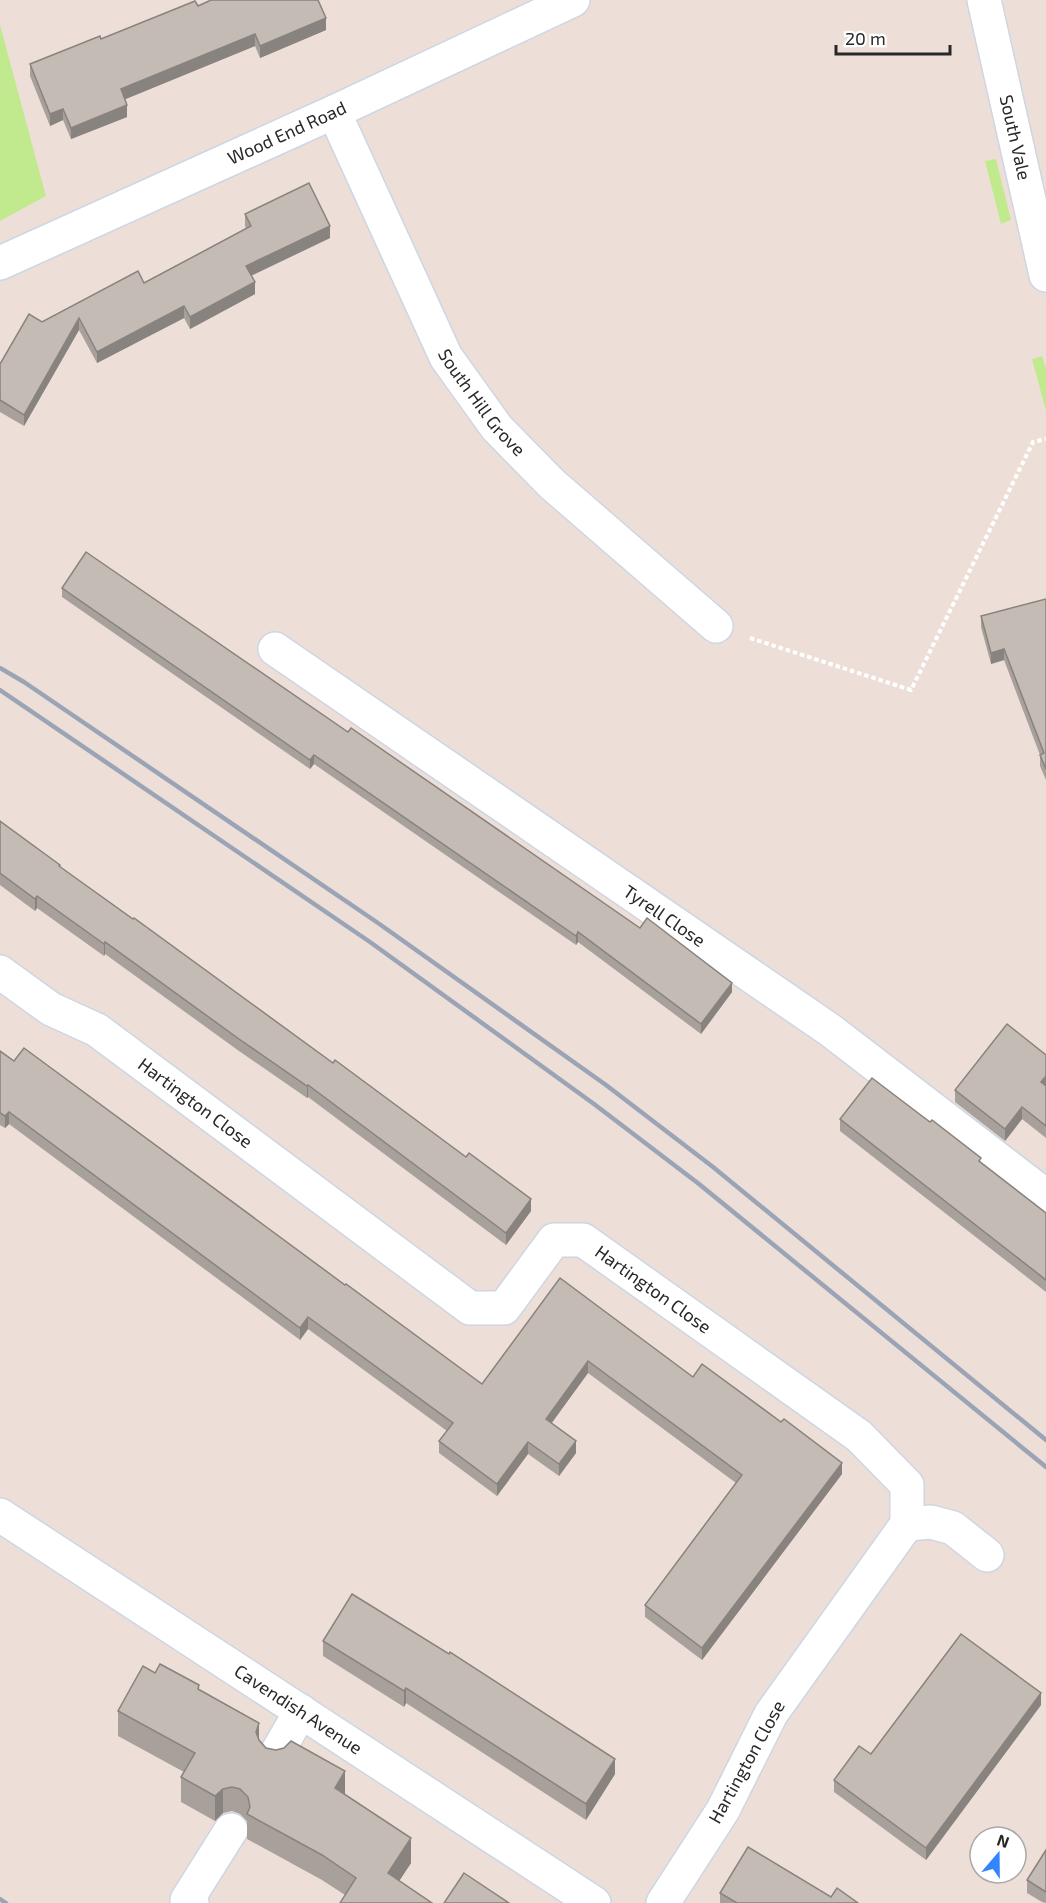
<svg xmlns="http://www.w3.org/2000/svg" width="1046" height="1903" font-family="'Exo 2',sans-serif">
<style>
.green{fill:#c1ea8e}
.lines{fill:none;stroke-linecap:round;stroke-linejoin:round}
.minor-casing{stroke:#cdd6e3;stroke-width:36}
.path{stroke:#fff;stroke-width:4;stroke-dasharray:4.5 3;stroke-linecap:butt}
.minor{stroke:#fff;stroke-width:33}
.rail{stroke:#9ba4b5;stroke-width:4.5}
.wall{fill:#a8a19b}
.shaded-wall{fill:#88837e}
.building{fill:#c3bbb4;stroke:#88837e;stroke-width:1.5}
.labels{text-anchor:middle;stroke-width:5;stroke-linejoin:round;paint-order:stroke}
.street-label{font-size:18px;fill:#282828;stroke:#fff}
</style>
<rect width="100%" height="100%" fill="#eddfd8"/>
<!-- green -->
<g class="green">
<path d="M 0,25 L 46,196 L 0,221 Z"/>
<path d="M 996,159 L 1011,220 L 1001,224 L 985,161 Z"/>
<path d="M 1042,356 L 1046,368 L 1046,411 L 1032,359 Z"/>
</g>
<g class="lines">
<!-- minor casing -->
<g class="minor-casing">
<g id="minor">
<path id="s1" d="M 984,0 L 1046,275"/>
<path id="s2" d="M 334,112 L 446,357 L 497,428 L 552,484 L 716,626"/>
<path id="s3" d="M 0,263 L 334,112 L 573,0"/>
<path id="s4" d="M 275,649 L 830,1030 L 1046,1196"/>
<path id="s5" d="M 0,972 L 51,1009 L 97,1030 L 470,1308 L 504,1308 L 554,1240 L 583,1240 L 859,1436 L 907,1485 L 907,1524 L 771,1714 L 723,1810 L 663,1903"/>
<path id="s6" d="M 0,1515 L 594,1903"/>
<path d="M 907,1524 L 931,1522 L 953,1528 L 987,1555"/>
<path d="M 275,1756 L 301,1711"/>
<path d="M 192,1903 L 187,1900 L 231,1830"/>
</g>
</g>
<!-- path -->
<path class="path" d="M 750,638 L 911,690 L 1033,442 L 1046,439"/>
<!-- minor -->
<use href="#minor" class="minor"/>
<!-- rail -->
<g class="rail">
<path d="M 0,668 L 24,682 L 378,923 L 606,1085 L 713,1167 L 1046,1440"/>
<path d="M 0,690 L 370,942 L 594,1104 L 699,1184 L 1046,1467"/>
<path d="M 0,1899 L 6,1903"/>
</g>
</g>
<!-- wall -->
<g class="wall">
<path d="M 198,6 L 326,30 L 260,58 L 255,46 L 125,99 L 127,117 L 71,139 L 63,120 L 50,126 L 30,76 L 30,64 Z"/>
<path d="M 245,214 L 330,238 L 251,276 L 255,294 L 190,329 L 184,318 L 97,363 L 79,330 L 24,426 L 0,412 L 0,364 L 42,322 L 144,283 L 246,228 L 245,226 Z"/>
<path d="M 62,588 L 348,732 L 732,992 L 701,1034 L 578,942 L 576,945 L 314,764 L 310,769 L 62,597 Z"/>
<path d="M 1046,599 L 1046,780 L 1040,766 L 1040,755 L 1004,660 L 991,664 L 981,627 L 981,616 Z"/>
<path d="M 0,821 L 60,867 L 531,1211 L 506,1245 L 308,1097 L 307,1098 L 239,1051 L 105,954 L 104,956 L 37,908 L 35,911 L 0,885 Z"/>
<path d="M 0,1051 L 345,1285 L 482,1384 L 560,1278 L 693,1377 L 842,1474 L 702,1660 L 645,1617 L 645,1605 L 736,1483 L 588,1373 L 551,1423 L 576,1453 L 559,1476 L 528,1454 L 497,1496 L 439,1453 L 439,1441 L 447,1431 L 308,1329 L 300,1340 L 9,1124 L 5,1128 L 0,1125 Z"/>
<path d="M 1046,1055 L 1046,1138 L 1022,1119 L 1005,1141 L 955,1102 L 955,1090 Z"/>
<path d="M 840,1119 L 930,1122 L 1046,1213 L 1046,1292 L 840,1131 Z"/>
<path d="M 323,1641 L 615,1774 L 586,1820 L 406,1703 L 404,1707 L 323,1656 Z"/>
<path d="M 155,1673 L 199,1690 L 259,1723 L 259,1740 L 266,1748 L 345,1795 L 411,1863 L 399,1881 L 345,1895 L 322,1880 L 247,1839 L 247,1821 L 240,1814 L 232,1811 L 223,1813 L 215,1821 L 181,1802 L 181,1777 L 184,1772 L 118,1736 L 118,1711 Z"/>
<path d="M 1041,1705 L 926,1860 L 834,1792 L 834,1780 Z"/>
<path d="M 1046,1850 L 1046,1903 L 1042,1902 L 1027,1893 L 1027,1880 Z"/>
<path d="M 720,1893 L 831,1897 L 858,1903 L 720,1903 Z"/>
</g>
<!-- shaded-wall -->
<g class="shaded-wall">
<path d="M 326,18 L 326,30 L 260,58 L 260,46 Z"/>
<path d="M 255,34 L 255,46 L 121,101 L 121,89 Z"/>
<path d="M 127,105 L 127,117 L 71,139 L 71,128 Z"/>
<path d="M 63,109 L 63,120 L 50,126 L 50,114 Z"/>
<path d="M 330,226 L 330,238 L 246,278 L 246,266 Z"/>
<path d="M 255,282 L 255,294 L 190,329 L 190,317 Z"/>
<path d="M 184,306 L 184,318 L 97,363 L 97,352 Z"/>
<path d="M 79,318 L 79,330 L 24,426 L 24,415 Z"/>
<path d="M 1004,649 L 1004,660 L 991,664 L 991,653 Z"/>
<path d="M 314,755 L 314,764 L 310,769 L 310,760 Z"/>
<path d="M 37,896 L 37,908 L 35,911 L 35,899 Z"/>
<path d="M 578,932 L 578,942 L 576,945 L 576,936 Z"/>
<path d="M 105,942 L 105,954 L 104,956 L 104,944 Z"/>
<path d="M 732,983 L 732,992 L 701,1034 L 701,1024 Z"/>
<path d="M 1046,1076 L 1046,1088 L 1041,1082 Z"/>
<path d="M 308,1085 L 308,1097 L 307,1098 L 307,1086 Z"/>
<path d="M 1022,1107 L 1022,1119 L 1005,1141 L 1005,1129 Z"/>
<path d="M 9,1112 L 9,1124 L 5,1128 L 5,1116 Z"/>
<path d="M 531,1199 L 531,1211 L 506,1245 L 506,1233 Z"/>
<path d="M 308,1317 L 308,1329 L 300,1340 L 300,1328 Z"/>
<path d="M 588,1361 L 588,1373 L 546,1431 L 546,1419 Z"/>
<path d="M 576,1441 L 576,1453 L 559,1476 L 559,1464 Z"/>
<path d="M 528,1442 L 528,1454 L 497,1496 L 497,1484 Z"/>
<path d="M 842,1463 L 842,1474 L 702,1660 L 702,1648 Z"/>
<path d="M 406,1688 L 406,1703 L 404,1707 L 404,1691 Z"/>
<path d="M 1041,1693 L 1041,1705 L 926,1860 L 926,1848 Z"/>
<path d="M 259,1723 L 259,1747 L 256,1732 Z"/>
<path d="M 615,1759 L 615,1774 L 586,1820 L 586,1804 Z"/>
<path d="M 345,1771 L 345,1795 L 335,1788 Z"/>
<path d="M 223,1789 L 223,1813 L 215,1821 L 215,1796 Z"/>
<path d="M 411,1838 L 411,1863 L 388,1898 L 388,1873 Z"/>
</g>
<!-- building -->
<g class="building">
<path d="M 211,0 L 318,0 L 326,18 L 260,46 L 255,34 L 121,89 L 127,105 L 71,128 L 63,109 L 50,114 L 30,64 L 100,36 L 101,39 L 195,1 L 198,6 Z"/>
<path d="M 309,183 L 330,226 L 246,266 L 255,282 L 190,317 L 184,306 L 97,352 L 79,318 L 24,415 L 0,400 L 0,364 L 29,314 L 42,322 L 138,271 L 144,283 L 251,226 L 245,214 Z"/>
<path d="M 86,552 L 348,732 L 351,728 L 640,928 L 647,918 L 732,983 L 701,1024 L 578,932 L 576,936 L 314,755 L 310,760 L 62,588 Z"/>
<path d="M 1046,599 L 1046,769 L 1040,755 L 1044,753 L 1004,649 L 991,653 L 981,616 Z"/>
<path d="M 0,821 L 60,865 L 59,866 L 133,919 L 134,918 L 333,1063 L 335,1060 L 466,1157 L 469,1153 L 531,1199 L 506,1233 L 308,1085 L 307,1086 L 239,1039 L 105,942 L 104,944 L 37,896 L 35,899 L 0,873 Z"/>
<path d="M 1007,1024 L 1046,1055 L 1046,1076 L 1041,1082 L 1046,1086 L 1046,1126 L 1022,1107 L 1005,1129 L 955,1090 Z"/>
<path d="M 24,1048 L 345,1285 L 346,1284 L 482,1384 L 560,1278 L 693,1377 L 702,1364 L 781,1422 L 784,1419 L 842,1463 L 702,1648 L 645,1605 L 742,1475 L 588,1361 L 546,1419 L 576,1441 L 559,1464 L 528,1442 L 497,1484 L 439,1441 L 453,1423 L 308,1317 L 300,1328 L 9,1112 L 5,1116 L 0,1113 L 0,1051 L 14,1061 Z"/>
<path d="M 872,1078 L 930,1122 L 932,1120 L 981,1158 L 979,1161 L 1046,1213 L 1046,1280 L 840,1119 Z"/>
<path d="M 352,1594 L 449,1654 L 450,1652 L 615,1759 L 586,1804 L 406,1688 L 404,1691 L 323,1641 Z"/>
<path d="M 961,1634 L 1041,1693 L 926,1848 L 834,1780 L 859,1746 L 871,1754 Z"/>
<path d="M 160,1664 L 199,1685 L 198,1689 L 259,1723 L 256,1732 L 259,1740 L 266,1748 L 276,1750 L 284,1748 L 291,1741 L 345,1771 L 335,1788 L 411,1838 L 388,1873 L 432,1903 L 340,1903 L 356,1878 L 322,1855 L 247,1814 L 250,1807 L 248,1797 L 240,1789 L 232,1787 L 223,1789 L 215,1796 L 181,1777 L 195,1753 L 118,1711 L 143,1666 L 155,1673 Z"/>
<path d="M 748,1847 L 831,1897 L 837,1888 L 858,1903 L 737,1903 L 720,1893 Z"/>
<path d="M 1046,1850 L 1046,1892 L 1027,1880 Z"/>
<path d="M 464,1873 L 509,1903 L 444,1903 Z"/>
</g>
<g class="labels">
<!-- street labels -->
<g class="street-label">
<text dy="6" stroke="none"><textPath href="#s3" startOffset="315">Wood End Road</textPath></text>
<text dy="6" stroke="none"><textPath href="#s1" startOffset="141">South Vale</textPath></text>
<text dy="6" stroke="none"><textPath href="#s2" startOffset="327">South Hill Grove</textPath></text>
<text dy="6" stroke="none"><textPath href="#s4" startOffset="472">Tyrell Close</textPath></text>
<text dy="6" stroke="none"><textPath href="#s5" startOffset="236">Hartington Close</textPath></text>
<text dy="6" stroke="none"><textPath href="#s5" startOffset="812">Hartington Close</textPath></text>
<text dy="6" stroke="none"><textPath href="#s6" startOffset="356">Cavendish Avenue</textPath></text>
<text transform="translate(747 1762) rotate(-61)" y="6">Hartington Close</text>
</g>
</g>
<!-- north arrow -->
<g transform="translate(998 1855) rotate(20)"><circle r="28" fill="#ffffff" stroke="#a9a9a9" stroke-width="1.5"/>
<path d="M0-4.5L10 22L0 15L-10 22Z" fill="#3384ff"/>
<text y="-9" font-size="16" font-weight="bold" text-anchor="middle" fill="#282828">N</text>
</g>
<!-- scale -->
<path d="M836 45v9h114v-9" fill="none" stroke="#282828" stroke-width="3"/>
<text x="845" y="45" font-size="18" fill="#282828" stroke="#ffffff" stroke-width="4.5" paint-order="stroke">20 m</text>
</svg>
